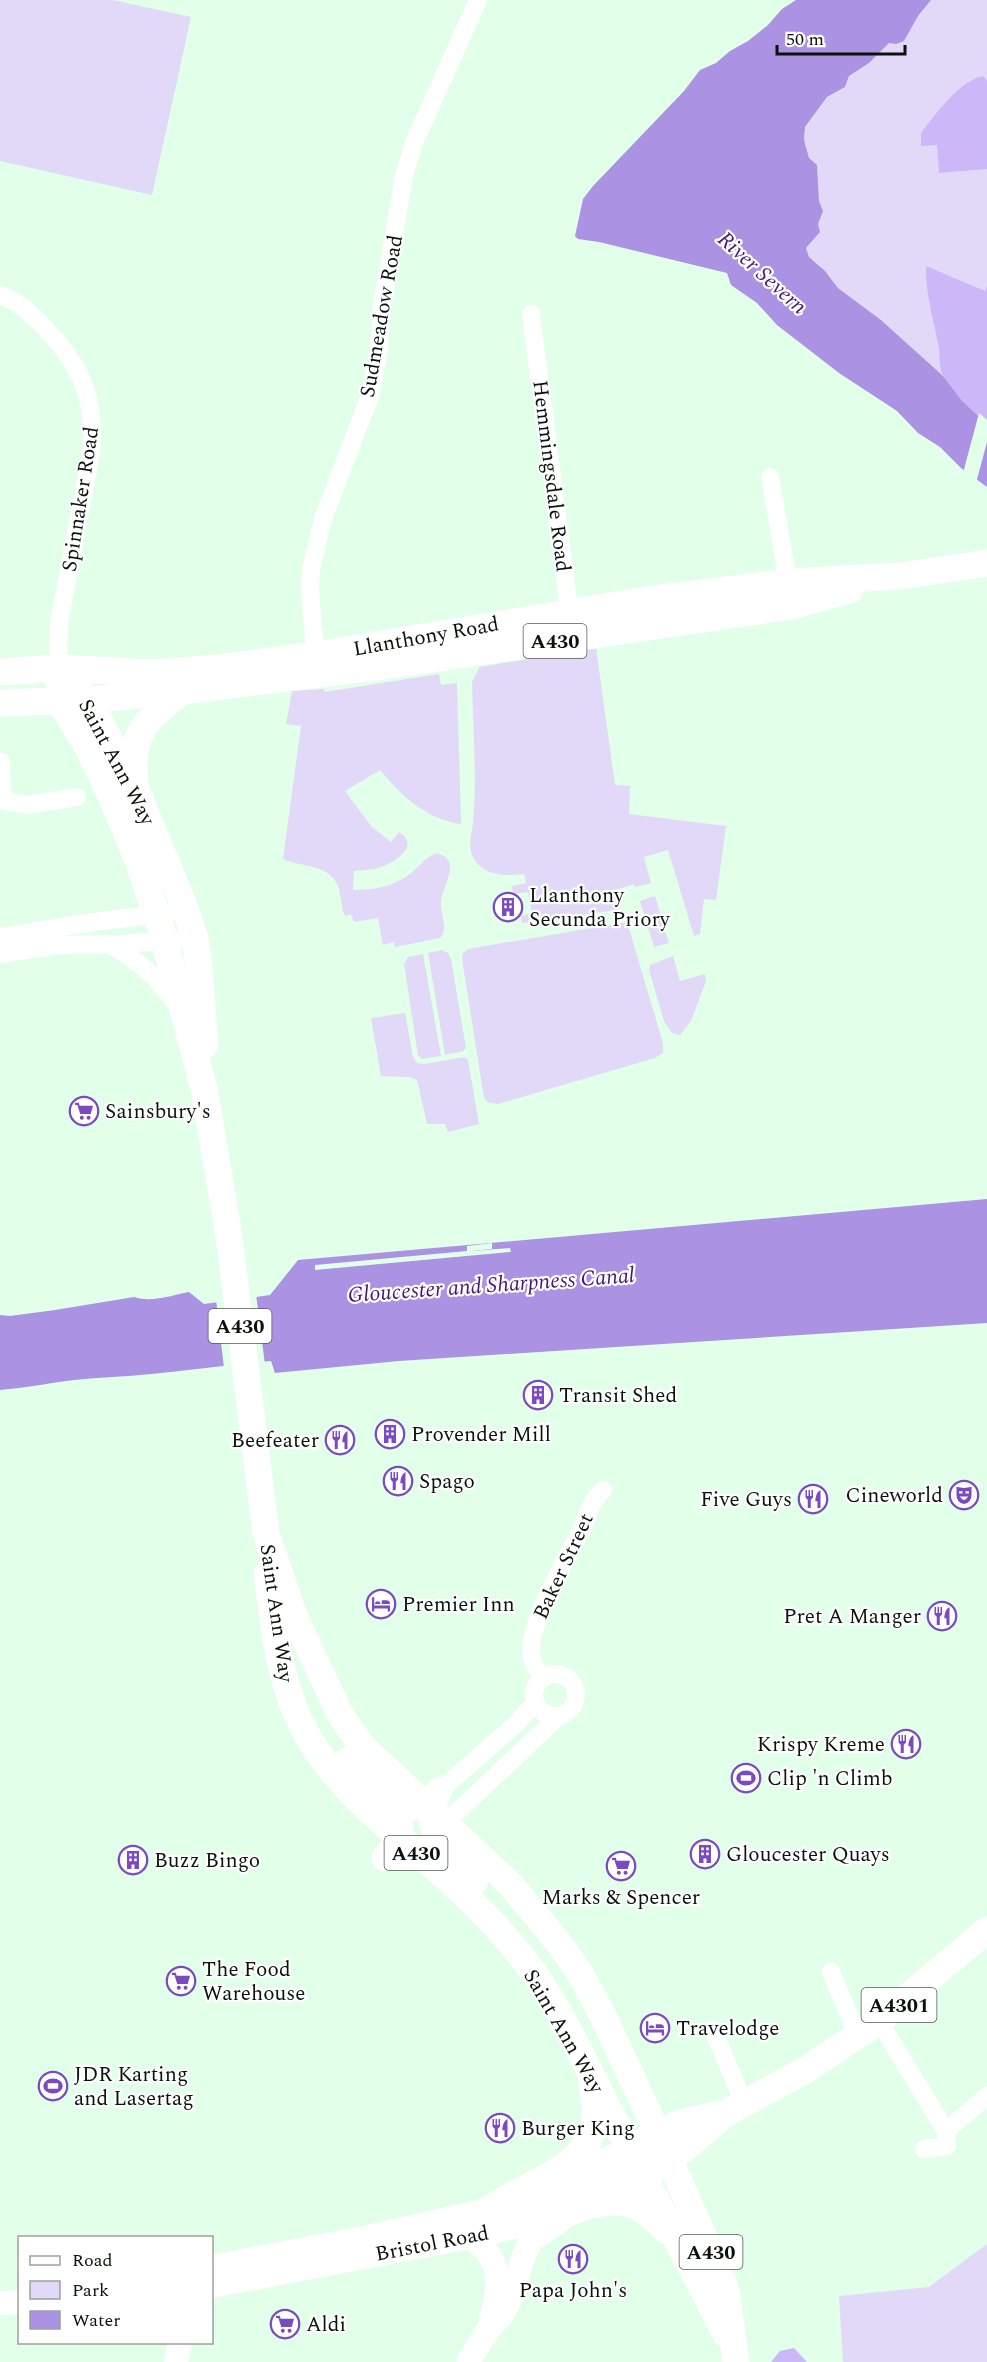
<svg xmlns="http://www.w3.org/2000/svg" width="987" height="2362" font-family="Spectral,serif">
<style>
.green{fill:#e2d9f8}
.forest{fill:#ccb7f9}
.water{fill:#ac92e2}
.pier{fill:#e2ffe9}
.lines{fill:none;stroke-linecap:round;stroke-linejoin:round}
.street{stroke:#fff;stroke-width:18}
.secondary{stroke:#fff;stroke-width:24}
.primary{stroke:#fff;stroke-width:27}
.labels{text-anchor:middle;stroke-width:4.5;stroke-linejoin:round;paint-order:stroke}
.shield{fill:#fff;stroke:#535a55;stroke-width:1.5}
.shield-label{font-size:20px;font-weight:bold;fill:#09130c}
.street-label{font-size:21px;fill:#09130c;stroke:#fff}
.poi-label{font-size:21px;fill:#09130c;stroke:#fff;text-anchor:start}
.water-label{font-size:22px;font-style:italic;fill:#431876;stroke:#fff}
</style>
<rect width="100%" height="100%" fill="#e2ffe9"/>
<!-- green -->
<g class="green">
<path d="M 0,0 L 113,0 L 191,17 L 152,195 L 0,161 Z"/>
<path d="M 931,0 L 987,0 L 987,424 L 942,375 L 881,320 L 838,288 L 825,271 L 809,257 L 806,248 L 811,243 L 822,211 L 819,201 L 817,165 L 809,158 L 804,140 L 805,127 L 827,97 L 845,87 L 849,76 L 869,63 L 889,42 L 904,41 L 918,16 Z"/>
<path d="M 596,648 L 615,785 L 630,786 L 629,814 L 726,826 L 716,900 L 704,899 L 700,934 L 694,936 L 668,850 L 644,857 L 651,883 L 635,887 L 634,884 L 618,889 L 620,903 L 617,910 L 522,923 L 521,916 L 532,913 L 528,892 L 513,894 L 512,886 L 526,883 L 524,874 C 507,876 485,877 474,859 C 467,847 472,835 473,823 C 477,777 473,729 472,682 L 480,667 Z"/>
<path d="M 439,674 L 441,685 L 457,683 L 461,824 C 428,820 401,796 380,770 L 345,791 L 372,827 L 391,842 L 399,832 C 423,847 390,866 374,869 C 368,870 361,870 354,871 L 353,890 C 374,890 394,887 411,873 C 421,865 425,857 437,853 C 444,856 449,858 450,866 C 451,876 442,890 441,902 C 440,914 449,929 440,938 L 395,947 L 394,942 L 383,945 L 378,918 L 354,922 L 351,914 L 345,916 C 340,906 342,894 337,884 C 328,864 300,867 283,859 L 301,726 L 286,724 L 292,691 L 324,689 L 325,692 Z"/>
<path d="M 655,896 L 669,943 L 654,947 L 640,901 Z"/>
<path d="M 627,922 L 663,1043 L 663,1053 L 655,1058 L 498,1104 L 489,1103 L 484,1098 L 462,959 L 463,953 L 468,949 Z"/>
<path d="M 442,950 L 448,953 L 451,959 L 466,1048 L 463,1051 L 445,1055 L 428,953 Z"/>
<path d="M 423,954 L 441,1056 L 422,1059 L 418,1055 L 404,964 L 408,957 Z"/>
<path d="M 673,956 L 680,981 L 705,974 L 706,981 L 691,1021 L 680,1035 L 672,1033 L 664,1021 L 649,970 L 650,965 Z"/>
<path d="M 405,1013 L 413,1057 L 417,1063 L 424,1064 L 465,1057 L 468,1060 L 479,1124 L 448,1132 L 445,1124 L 427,1124 L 417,1080 L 409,1077 L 381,1076 L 371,1018 Z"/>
<path d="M 987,2244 L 987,2362 L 843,2362 L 839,2296 L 929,2287 Z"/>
</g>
<!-- forest -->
<g class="forest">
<path d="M 983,76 L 987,81 L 987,169 L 939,173 L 937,145 L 921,146 L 921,133 C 936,114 959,81 983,76 Z"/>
<path d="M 926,266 L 985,291 L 987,286 L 987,424 C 971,410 952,395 943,376 C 939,368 940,357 939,348 C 934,321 925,293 926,266 Z"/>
<path d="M 794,2348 L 807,2362 L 771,2362 L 780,2351 Z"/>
</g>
<!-- water -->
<g class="water">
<path d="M 796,0 L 931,0 L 918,16 L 904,41 L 896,44 L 889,43 L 869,63 L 849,76 L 845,87 L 827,97 L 805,127 L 804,140 L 809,158 L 817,165 L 819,201 L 823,211 L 818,224 L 820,232 L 806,248 L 809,257 L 825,271 L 838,288 L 881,320 L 942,375 L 962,401 L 987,424 L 987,487 L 961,468 L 940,447 L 918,433 L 897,411 L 839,373 L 777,325 L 757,303 L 731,285 L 727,273 L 599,242 L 578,239 L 575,236 L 583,199 L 593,186 L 684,91 L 700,70 L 716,63 L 730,51 L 748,41 L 768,25 L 782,9 Z"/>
<path d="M 987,1199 L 987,1323 L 399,1361 L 275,1373 L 271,1361 C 231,1365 191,1370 151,1374 C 125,1377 100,1377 74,1380 C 49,1383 25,1388 0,1390 L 0,1315 L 10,1316 L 55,1310 L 134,1297 C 152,1303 172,1295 189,1292 L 204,1304 L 270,1295 L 298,1260 Z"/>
</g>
<!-- pier -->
<g class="pier">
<path d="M 979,413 L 987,420 L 987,442 L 976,483 L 963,473 Z"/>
<path d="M 492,1243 L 492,1249 L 472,1251 L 510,1248 L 511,1252 L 315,1270 L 315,1265 L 467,1251 L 467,1246 Z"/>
<path d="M 256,1294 L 265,1365 L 224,1368 L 216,1299 Z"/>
</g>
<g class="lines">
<!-- street -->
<g class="street">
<path d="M 0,295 C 16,300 33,315 45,328 C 82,367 96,399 91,454 L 59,623 L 58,668"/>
<path d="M 531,314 L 571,624"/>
<path d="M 770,477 L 790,592"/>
<path d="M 316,664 L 310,588 L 311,570 L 323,519 L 370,396 L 379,350 L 382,306 L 404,176 L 414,143 L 478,0"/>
<path d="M 1,762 L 3,800"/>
<path d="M 0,800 L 27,805 L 77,797"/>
<path d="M 0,937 L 86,923 L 168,913"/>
<path d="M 109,944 C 138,960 158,978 177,1005"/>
<path d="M 0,954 L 61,945 L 122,944 L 195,938"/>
<circle cx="555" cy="1695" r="21"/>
<path d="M 543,1678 C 539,1672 533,1665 532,1658 C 524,1628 571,1552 585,1522 C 589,1509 593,1499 603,1490"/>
<path d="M 391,1827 L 444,1787 L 517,1723 L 536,1702"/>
<path d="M 438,1830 L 559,1716"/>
<path d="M 831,1972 L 858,2036"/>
<path d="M 879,2021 L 946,2131"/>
<path d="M 713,2030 L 744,2103"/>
<path d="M 924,2149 L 947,2146 L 946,2131 L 987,2096"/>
</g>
<!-- secondary -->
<g class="secondary">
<path d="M 550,2183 L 630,2149"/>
<path d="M 470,2237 C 503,2259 501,2283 491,2319"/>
<path d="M 212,2267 L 363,2238 L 479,2212 L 510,2200"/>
<path d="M 212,2286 L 470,2237 L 568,2215 L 593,2205 L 644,2176"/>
<path d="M 0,2303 L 20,2302"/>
<path d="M 176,2362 L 180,2342"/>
<path d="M 468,2362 L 488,2330 L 502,2315 L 512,2296 L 523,2257 L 531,2241 L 561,2220"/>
</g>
<!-- primary -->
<g class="primary">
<path d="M 58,668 L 60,702 L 88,748 L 107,787 L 137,858 L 161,928 L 204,1088 L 229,1236 L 266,1533 L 294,1616 L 340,1714 L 362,1746 L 512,1886 L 562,1947 L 581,1975 L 603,2016 L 658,2134 L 718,2269 L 727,2295 L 736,2362"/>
<path d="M 0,672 L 58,668 L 153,673 L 218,668 L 315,655 L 646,600 L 788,582 L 901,576 L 987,563"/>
<path d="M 77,689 L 88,700 L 135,787 L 186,911 L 195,938 L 199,966 L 205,1045"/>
<path d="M 0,703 L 88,700 L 183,691 L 376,667 L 792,606 L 850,590"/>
<path d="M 135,784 C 129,732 145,721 183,691"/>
<path d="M 267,1573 C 273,1621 278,1671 297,1715 C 326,1782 390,1828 443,1875 C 479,1907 514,1943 541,1983 C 567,2023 588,2069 610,2112 C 649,2186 687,2260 726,2334"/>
<path d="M 347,1761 C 375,1793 425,1813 385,1858"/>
<path d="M 439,1791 C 417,1830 450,1856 475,1881"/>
<path d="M 644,2141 L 681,2123 L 720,2114"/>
<path d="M 656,2168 L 684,2149 L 728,2112 L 804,2071 L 879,2021 L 987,1930"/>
<path d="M 593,2205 C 629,2196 642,2207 667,2231"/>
<path d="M 492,2207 C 543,2174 611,2163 592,2086"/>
<path d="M 496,2211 C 535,2211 576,2190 611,2173 C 624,2166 639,2156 654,2155"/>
</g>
</g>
<!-- icons -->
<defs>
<g id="building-ring" transform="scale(1.5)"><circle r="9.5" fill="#fff" stroke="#7a4ac1" stroke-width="1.5"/><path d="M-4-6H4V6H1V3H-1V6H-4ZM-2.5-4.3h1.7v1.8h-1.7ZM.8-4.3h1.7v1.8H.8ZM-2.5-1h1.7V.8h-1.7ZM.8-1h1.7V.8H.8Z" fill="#7a4ac1"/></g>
<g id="supermarket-ring" transform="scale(1.5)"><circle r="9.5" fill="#fff" stroke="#7a4ac1" stroke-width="1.5"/><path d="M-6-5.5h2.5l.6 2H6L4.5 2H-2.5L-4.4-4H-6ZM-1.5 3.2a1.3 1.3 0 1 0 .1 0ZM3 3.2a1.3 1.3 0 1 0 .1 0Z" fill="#7a4ac1"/></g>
<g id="restaurant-ring" transform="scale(1.5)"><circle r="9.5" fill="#fff" stroke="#7a4ac1" stroke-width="1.5"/><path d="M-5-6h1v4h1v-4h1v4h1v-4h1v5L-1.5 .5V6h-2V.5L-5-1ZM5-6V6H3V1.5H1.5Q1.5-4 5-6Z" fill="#7a4ac1"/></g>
<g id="theatre-ring" transform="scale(1.5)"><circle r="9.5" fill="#fff" stroke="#7a4ac1" stroke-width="1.5"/><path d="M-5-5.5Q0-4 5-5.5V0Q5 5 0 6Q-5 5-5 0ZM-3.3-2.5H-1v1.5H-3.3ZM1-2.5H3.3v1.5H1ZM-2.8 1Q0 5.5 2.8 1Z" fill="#7a4ac1"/></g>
<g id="hotel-ring" transform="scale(1.5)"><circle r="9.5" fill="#fff" stroke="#7a4ac1" stroke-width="1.5"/><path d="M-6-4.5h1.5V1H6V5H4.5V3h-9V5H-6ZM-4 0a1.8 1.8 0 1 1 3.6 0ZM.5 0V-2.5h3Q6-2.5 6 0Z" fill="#7a4ac1"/></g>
<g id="stadium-ring" transform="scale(1.5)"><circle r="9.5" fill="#fff" stroke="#7a4ac1" stroke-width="1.5"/><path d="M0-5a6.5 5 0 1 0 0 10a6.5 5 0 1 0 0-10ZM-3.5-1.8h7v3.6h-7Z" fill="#7a4ac1"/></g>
</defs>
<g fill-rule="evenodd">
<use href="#building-ring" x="508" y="907"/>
<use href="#supermarket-ring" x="84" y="1111"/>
<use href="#building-ring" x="538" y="1395"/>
<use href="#building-ring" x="390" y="1434"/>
<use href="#restaurant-ring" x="340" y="1440"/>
<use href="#restaurant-ring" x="398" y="1481"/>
<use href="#theatre-ring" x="964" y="1495"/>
<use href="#restaurant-ring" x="813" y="1499"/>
<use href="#hotel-ring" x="381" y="1604"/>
<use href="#restaurant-ring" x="942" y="1616"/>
<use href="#restaurant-ring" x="906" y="1744"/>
<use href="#stadium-ring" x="746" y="1778"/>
<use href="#building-ring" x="705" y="1854"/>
<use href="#building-ring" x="133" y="1860"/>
<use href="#supermarket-ring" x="621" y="1866"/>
<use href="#supermarket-ring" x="181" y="1981"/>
<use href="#hotel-ring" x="655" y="2028"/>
<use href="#stadium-ring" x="53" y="2086"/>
<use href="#restaurant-ring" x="500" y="2128"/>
<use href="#restaurant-ring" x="573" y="2259"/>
<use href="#supermarket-ring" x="285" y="2324"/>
</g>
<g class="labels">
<!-- shield labels -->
<g class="shield">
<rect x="523.5" y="624" width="63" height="34" rx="4.5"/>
<rect x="208.5" y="1309" width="63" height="34" rx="4.5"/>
<rect x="384.5" y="1836" width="63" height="34" rx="4.5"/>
<rect x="861.5" y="1988" width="75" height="34" rx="4.5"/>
<rect x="679.5" y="2235" width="63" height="34" rx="4.5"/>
</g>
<g class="shield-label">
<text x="555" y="648">A430</text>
<text x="240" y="1333">A430</text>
<text x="416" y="1860">A430</text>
<text x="899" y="2012">A4301</text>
<text x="711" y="2259">A430</text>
</g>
<!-- street labels -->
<g class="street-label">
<text transform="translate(381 316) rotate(-80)" y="7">Sudmeadow Road</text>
<text transform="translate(552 476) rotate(83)" y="7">Hemmingsdale Road</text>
<text transform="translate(80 499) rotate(-81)" y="7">Spinnaker Road</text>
<text transform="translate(426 636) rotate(-10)" y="7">Llanthony Road</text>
<text transform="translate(117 762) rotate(62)" y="7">Saint Ann Way</text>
<text transform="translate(563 1566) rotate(-65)" y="7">Baker Street</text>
<text transform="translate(277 1613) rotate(82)" y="7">Saint Ann Way</text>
<text transform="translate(564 2031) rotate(60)" y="7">Saint Ann Way</text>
<text transform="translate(432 2243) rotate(-11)" y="7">Bristol Road</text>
</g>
<!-- poi labels -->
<g class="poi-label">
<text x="529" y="902">Llanthony<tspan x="529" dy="24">Secunda Priory</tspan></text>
<text x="105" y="1118">Sainsbury's</text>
<text x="559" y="1402">Transit Shed</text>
<text x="411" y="1441">Provender Mill</text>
<text x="319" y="1447" text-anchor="end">Beefeater</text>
<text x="419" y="1488">Spago</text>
<text x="943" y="1502" text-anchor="end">Cineworld</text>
<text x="792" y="1506" text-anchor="end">Five Guys</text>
<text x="402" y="1611">Premier Inn</text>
<text x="921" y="1623" text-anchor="end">Pret A Manger</text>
<text x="885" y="1751" text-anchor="end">Krispy Kreme</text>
<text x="767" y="1785">Clip 'n Climb</text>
<text x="726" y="1861">Gloucester Quays</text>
<text x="154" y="1867">Buzz Bingo</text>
<text x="621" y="1904" text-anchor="middle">Marks &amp; Spencer</text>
<text x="202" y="1976">The Food<tspan x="202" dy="24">Warehouse</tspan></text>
<text x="676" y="2035">Travelodge</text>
<text x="74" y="2081">JDR Karting<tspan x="74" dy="24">and Lasertag</tspan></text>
<text x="521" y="2135">Burger King</text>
<text x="573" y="2297" text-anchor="middle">Papa John's</text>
<text x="306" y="2331">Aldi</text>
</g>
<!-- water labels -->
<g class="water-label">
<text transform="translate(763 272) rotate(42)" y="8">River Severn</text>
<text transform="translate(491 1284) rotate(-4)" y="8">Gloucester and Sharpness Canal</text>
</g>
</g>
<!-- legend -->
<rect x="18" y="2236" width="195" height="108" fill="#ffffff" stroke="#9da19e" stroke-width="1.5"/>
<rect x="30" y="2256" width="30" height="9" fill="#ffffff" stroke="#9da19e" stroke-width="1.5"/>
<text x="72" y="2266" font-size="18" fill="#09130c">Road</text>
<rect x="30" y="2281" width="30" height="18" fill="#e2d9f8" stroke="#9da19e" stroke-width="1.5"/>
<text x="72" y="2296" font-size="18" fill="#09130c">Park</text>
<rect x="30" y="2311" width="30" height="18" fill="#ac92e2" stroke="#9da19e" stroke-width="1.5"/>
<text x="72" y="2326" font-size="18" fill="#09130c">Water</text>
<!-- scale -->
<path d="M777 45v9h128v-9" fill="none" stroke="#09130c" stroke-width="3"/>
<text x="786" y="45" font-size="18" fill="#09130c" stroke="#ffffff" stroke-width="4.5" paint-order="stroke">50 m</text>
</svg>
